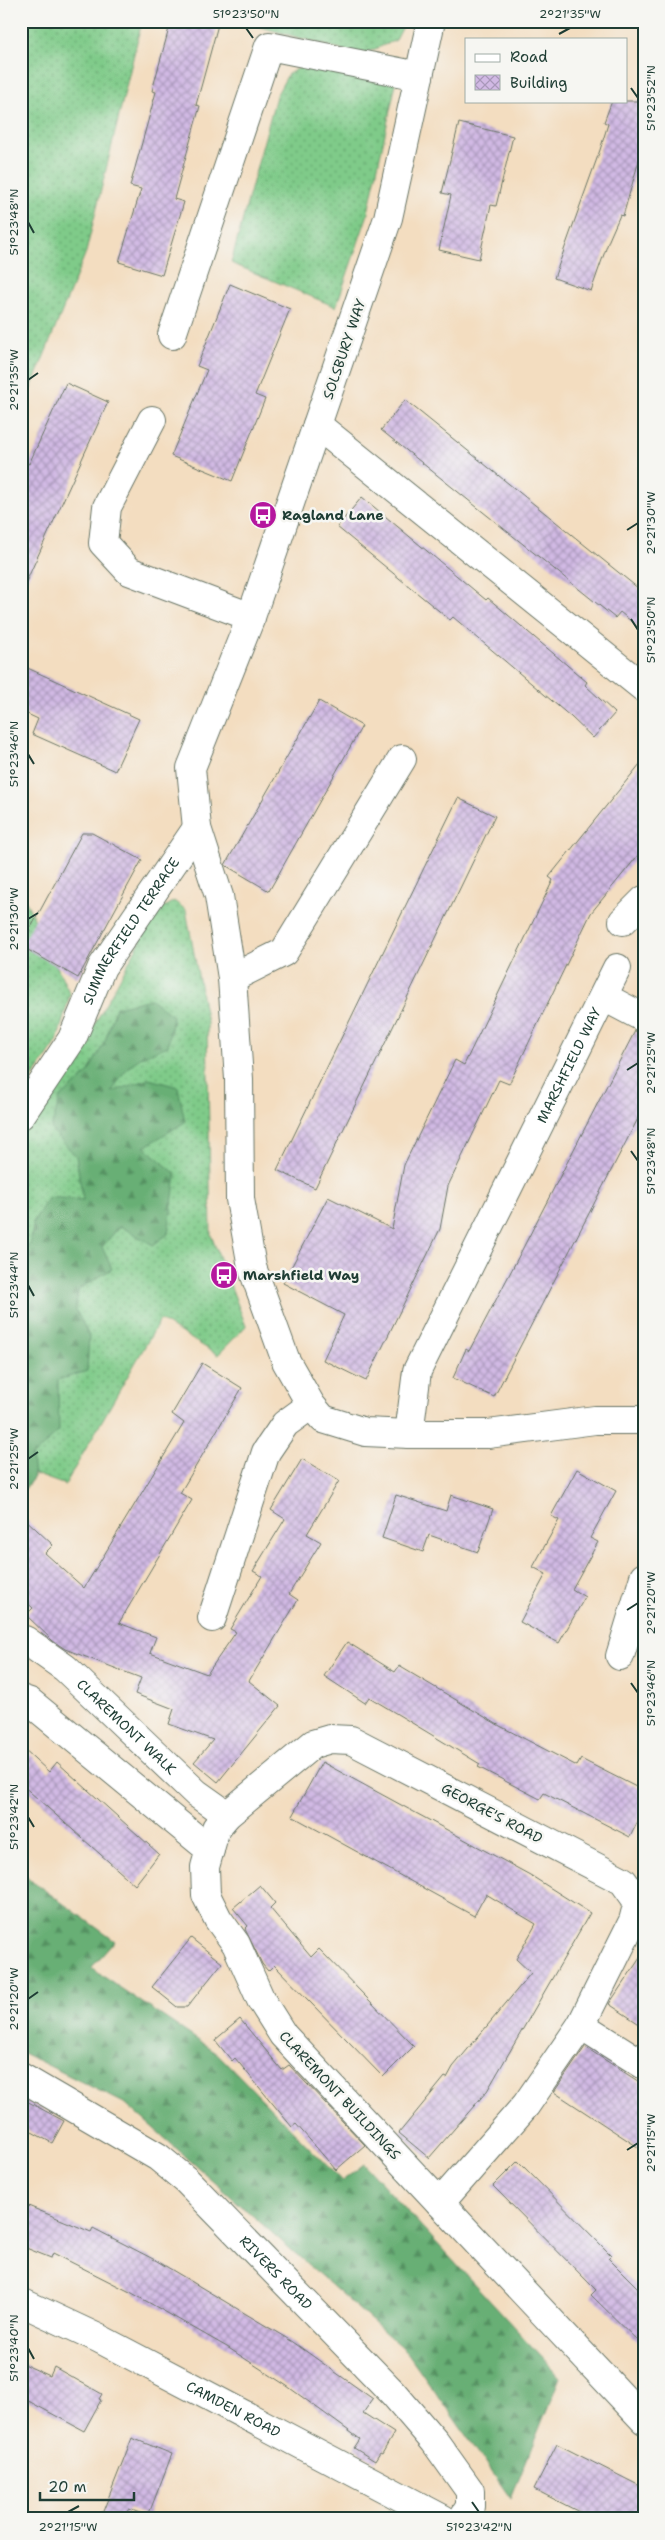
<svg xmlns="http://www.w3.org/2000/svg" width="665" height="2540" font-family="'Shantell Sans',sans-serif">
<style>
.grass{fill:url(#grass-dots);stroke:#4f845e}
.forest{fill:url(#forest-firs);stroke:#437654}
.building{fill:url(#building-cross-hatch)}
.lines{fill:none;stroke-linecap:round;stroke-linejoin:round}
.street-casing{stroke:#697565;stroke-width:30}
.street{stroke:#fff;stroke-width:28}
.ticks{fill:none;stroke:#1f3d34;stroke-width:2}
.labels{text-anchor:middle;stroke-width:5;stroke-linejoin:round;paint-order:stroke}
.street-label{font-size:14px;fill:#1f3d34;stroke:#f6f6f2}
.poi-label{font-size:14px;font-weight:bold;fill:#1f3d34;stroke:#f6f6f2;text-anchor:start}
.neatline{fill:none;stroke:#1f3d34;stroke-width:2}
.ticks-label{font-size:12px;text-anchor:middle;fill:#1f3d34}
</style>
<defs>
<pattern id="grass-dots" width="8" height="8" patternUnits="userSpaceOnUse" patternTransform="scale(1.25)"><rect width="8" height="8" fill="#7fcb89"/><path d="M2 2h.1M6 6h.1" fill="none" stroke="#67a671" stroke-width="1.8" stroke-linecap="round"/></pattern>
<pattern id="forest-firs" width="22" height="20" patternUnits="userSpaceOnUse" patternTransform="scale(1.25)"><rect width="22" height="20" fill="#67af75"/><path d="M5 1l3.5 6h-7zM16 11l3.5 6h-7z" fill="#549061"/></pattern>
<pattern id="building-cross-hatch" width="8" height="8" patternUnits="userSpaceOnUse" patternTransform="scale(1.25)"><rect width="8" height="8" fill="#d1b9e4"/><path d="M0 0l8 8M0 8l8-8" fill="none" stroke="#a998ba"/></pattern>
</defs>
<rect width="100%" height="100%" fill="#f6f6f2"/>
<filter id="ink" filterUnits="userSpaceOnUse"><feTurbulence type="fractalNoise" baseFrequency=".02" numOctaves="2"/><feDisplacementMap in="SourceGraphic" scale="10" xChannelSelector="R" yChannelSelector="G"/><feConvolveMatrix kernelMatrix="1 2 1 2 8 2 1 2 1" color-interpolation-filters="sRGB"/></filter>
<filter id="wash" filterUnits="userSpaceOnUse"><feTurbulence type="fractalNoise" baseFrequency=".0096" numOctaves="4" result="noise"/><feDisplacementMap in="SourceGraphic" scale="20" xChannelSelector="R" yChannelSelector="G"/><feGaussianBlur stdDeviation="1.12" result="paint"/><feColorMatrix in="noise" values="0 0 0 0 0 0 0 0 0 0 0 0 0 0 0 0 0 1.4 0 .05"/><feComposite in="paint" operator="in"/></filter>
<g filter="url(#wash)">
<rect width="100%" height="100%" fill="#f3ddc0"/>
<!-- grass -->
<g class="grass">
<path d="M 21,21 L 142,21 L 86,252 L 21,413 Z"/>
<path d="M 239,21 L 406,21 L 396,40 L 361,55 Z"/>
<path d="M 305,65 L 396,83 L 367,217 L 336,307 L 231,263 L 276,96 L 288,74 Z"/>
<path d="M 21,891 L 70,994 L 57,1042 L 21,1095 Z"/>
<path d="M 174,901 L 186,910 L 207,1023 L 211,1235 L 246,1326 L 218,1355 L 160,1320 L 65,1485 L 21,1469 L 21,1133 L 67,1074 L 157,911 Z"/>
</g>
<!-- forest -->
<g class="forest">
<path d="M 151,999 L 173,1016 L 168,1046 C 137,1058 128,1062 112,1092 L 149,1079 L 178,1087 L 185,1122 L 144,1147 L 176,1174 L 168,1234 L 153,1245 L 120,1226 L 102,1247 L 112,1269 L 79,1289 L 75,1308 L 89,1336 L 87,1371 L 58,1380 L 59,1431 L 32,1457 L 34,1477 L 21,1494 L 21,1246 L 30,1246 L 34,1220 L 49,1197 L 83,1200 L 76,1156 L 51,1129 L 60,1098 L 88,1073 L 105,1041 L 116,1007 Z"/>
<path d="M 21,1873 L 115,1941 L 91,1968 L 217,2053 L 342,2181 L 364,2164 L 560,2377 L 511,2499 L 407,2352 L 126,2104 L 21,2052 Z"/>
</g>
<g id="blocks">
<!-- building -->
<g class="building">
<path d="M 171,21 L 219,21 L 196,105 L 200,106 L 174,199 L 184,202 L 162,275 L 119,262 L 141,189 L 130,186 L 156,92 L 152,91 Z"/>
<path d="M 612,101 L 644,101 L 644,143 L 623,216 L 620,215 L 609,240 L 591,291 L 554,278 L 600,150 L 608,124 L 604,122 Z"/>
<path d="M 459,123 L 513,136 L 496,206 L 491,205 L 479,259 L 439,250 L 451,195 L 442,193 Z"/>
<path d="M 230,284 L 290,309 L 255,395 L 265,399 L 232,481 L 171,456 L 207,370 L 197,366 Z"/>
<path d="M 66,383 L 108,402 L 21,593 L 21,460 L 29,464 Z"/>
<path d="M 405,400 L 644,593 L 644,632 L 620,612 L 615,618 L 381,430 Z"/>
<path d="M 362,497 L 486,600 L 488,598 L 587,682 L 585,685 L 615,713 L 593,738 L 571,717 L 453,617 L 450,620 L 337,527 Z"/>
<path d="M 21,665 L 139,719 L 115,771 L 32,734 L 38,719 L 21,711 Z"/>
<path d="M 319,701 L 362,726 L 269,891 L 225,865 Z"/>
<path d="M 644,759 L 644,848 L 591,913 L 509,1084 L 499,1080 L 448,1186 L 440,1229 L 366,1381 L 323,1360 L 344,1315 L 283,1283 L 328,1197 L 392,1229 L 404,1165 L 455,1060 L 464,1065 L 553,880 L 549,877 Z"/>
<path d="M 458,798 L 495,816 L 315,1188 L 277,1170 Z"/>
<path d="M 82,833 L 92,833 L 142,860 L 78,978 L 21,946 Z"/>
<path d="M 635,1031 L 644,1032 L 644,1107 L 494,1397 L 453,1378 L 466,1349 L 469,1351 L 507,1279 Z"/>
<path d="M 202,1363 L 242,1388 L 180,1493 L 192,1500 L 119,1623 L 156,1637 L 150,1653 L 207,1674 L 236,1632 L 230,1629 L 262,1576 L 253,1571 L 285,1519 L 271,1510 L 302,1459 L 339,1481 L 307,1534 L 321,1542 L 289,1594 L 298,1600 L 249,1681 L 280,1706 L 218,1782 L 194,1762 L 213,1740 L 169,1724 L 174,1709 L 135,1694 L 141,1678 L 65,1649 L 53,1641 L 26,1615 L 33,1608 L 21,1597 L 21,1515 L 53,1545 L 45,1553 L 84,1588 L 184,1423 L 172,1414 Z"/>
<path d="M 577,1469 L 616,1491 L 590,1538 L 598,1542 L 572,1589 L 585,1597 L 559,1643 L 520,1622 L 546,1574 L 533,1567 L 559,1520 L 551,1516 Z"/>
<path d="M 396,1495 L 446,1511 L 451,1495 L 493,1509 L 478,1552 L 429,1535 L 423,1552 L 382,1538 Z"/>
<path d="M 347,1642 L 395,1672 L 399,1666 L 500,1726 L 577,1766 L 581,1759 L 644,1791 L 644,1809 L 630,1837 L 544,1793 L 540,1799 L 478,1767 L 480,1764 L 369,1697 L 365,1703 L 324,1676 Z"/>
<path d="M 21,1746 L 49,1772 L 57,1762 L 159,1854 L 135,1885 L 21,1784 Z"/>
<path d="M 322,1762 L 530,1875 L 590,1913 L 487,2091 L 429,2158 L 399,2133 L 445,2077 L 447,2078 L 453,2067 L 531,1973 L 516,1959 L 536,1924 L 486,1894 L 474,1916 L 292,1816 Z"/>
<path d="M 260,1885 L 275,1903 L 270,1908 L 311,1957 L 319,1949 L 414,2046 L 383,2077 L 274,1965 L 268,1971 L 262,1964 L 245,1929 L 248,1926 L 233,1908 Z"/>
<path d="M 191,1938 L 222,1963 L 187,2007 L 177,2007 L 152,1987 Z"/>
<path d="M 644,1952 L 644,2027 L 609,2004 Z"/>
<path d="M 240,2019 L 282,2070 L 289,2065 L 365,2145 L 336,2170 L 296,2124 L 292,2127 L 235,2058 L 232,2061 L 215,2040 Z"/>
<path d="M 585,2047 L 644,2085 L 644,2151 L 554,2092 Z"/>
<path d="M 21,2098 L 64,2121 L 52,2143 L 21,2126 Z"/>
<path d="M 518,2161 L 611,2255 L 608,2258 L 644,2294 L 644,2347 L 591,2295 L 596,2290 L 493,2186 Z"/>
<path d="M 21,2203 L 91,2232 L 93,2228 L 157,2261 L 293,2342 L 373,2399 L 363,2413 L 394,2433 L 382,2454 L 380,2453 L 375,2461 L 354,2448 L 360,2439 L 287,2386 L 227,2347 L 132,2293 L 53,2253 L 51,2258 L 21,2246 Z"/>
<path d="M 21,2363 L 50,2376 L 54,2367 L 102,2394 L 99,2399 L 101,2400 L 84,2431 L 21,2397 Z"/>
<path d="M 132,2438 L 172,2454 L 148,2516 L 129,2509 L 121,2519 L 100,2519 Z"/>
<path d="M 557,2444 L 644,2488 L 644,2519 L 593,2519 L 534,2489 Z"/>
</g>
</g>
</g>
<g filter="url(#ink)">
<use href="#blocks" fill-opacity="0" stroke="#697565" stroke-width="1"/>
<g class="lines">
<!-- street casing -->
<g class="street-casing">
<g id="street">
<path d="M 431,21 L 388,218 L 251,617 L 191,768 L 197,828 L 219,896 L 232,978 L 239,1079 L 240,1199 L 252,1267 L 286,1361 L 311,1405 L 323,1419 L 365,1432 L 409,1434 L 488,1434 L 595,1420 L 644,1420"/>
<path d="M 172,335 L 269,46 L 419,76"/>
<path d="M 152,420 L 107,507 L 103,543 L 129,571 L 251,617"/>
<path d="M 317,425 L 644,688"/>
<path d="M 623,921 L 644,900"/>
<path d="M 232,978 L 284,952 L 402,759"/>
<path d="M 604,997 L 642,1017"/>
<path id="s1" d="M 21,1115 L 72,1039 L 102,967 L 197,828"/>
<path id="s2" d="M 409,1434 L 417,1371 L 617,968"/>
<path d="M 212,1618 L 266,1452 L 285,1424 L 311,1405"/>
<path id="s3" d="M 25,1640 L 65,1668 L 196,1793 L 227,1815"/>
<path d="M 620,1656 L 644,1577"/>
<path d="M 21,1699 L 30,1702 L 210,1850"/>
<path d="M 330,1739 L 351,1740 L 623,1881 L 638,1902 L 633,1921 L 581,2025 L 526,2105 L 440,2203 L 283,2035 L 261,2000 L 236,1944 L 218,1919 L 206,1895 L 205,1867 L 216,1828 L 227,1815 L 313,1744 Z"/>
<path d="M 581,2025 L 644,2065"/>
<path id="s4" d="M 21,2077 L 158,2157 L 187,2181 L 393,2393 L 435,2442 L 470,2491 L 470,2507 L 462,2519"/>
<path d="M 440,2203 L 644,2420"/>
<path id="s5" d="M 21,2302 L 100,2339 L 443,2519"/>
</g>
</g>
<!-- street -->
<use href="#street" class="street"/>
</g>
</g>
<!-- ticks -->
<path class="ticks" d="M 246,28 L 253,38M 559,34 L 570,28M 631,88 L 638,98M 28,222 L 34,233M 28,380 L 38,373M 627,530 L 638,523M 631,619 L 638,630M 28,754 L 34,764M 28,919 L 38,913M 627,1070 L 638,1063M 631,1151 L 638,1161M 28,1285 L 34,1296M 28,1459 L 38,1452M 627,1610 L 638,1603M 631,1683 L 638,1693M 28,1817 L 34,1827M 28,1999 L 38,1992M 627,2150 L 638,2143M 28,2348 L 34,2359M 472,2502 L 479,2512M 68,2512 L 79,2506"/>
<!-- icons -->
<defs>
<g id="bus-disc" transform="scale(1.4375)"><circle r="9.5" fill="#b5179e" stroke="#f6f6f2"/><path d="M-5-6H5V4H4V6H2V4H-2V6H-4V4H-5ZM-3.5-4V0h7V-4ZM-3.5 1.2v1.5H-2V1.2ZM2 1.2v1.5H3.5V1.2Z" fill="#fff"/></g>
</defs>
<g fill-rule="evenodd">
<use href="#bus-disc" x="263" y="515"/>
<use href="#bus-disc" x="224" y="1275"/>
</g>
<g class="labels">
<!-- street labels -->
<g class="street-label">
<text transform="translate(344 349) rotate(-71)" y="5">SOLSBURY WAY</text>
<text dy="5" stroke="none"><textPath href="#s1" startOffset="215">SUMMERFIELD TERRACE</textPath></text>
<text dy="5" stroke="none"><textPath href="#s2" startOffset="405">MARSHFIELD WAY</textPath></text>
<text dy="5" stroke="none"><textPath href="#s3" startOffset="134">CLAREMONT WALK</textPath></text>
<text transform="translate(492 1813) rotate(28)" y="5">GEORGE'S ROAD</text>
<text transform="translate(340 2095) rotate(47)" y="5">CLAREMONT BUILDINGS</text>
<text dy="5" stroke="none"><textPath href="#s4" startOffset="324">RIVERS ROAD</textPath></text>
<text dy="5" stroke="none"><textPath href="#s5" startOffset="238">CAMDEN ROAD</textPath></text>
</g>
<!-- poi labels -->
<g class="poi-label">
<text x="282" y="520">Ragland Lane</text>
<text x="243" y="1280">Marshfield Way</text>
</g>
</g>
<!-- margin -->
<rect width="665" height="2540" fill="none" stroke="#f6f6f2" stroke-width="55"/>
<!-- legend -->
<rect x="465" y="38" width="162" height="65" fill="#f6f6f2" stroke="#a0aca6"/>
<rect x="475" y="54" width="25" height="8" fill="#ffffff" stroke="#a0aca6"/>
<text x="510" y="62" font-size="15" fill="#1f3d34">Road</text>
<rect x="475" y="75" width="25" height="15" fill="url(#building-cross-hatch)" stroke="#a0aca6"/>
<text x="510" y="88" font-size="15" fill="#1f3d34">Building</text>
<!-- scale -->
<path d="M40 2492v8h94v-8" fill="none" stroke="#1f3d34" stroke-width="2.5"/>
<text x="48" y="2492" font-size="15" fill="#1f3d34" stroke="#f6f6f2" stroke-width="4" paint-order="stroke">20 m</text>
<rect x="28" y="28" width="610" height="2484" class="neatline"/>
<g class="ticks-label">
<text x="246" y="18">51°23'50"N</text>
<text x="570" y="18">2°21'35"W</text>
<text transform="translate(651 98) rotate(-90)" y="4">51°23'52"N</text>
<text transform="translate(14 222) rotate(-90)" y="4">51°23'48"N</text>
<text transform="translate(14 380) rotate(-90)" y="4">2°21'35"W</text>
<text transform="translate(651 523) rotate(-90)" y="4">2°21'30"W</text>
<text transform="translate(651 630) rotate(-90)" y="4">51°23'50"N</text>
<text transform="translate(14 754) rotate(-90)" y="4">51°23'46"N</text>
<text transform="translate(14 919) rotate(-90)" y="4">2°21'30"W</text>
<text transform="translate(651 1063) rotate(-90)" y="4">2°21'25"W</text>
<text transform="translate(651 1161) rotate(-90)" y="4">51°23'48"N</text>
<text transform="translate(14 1285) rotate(-90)" y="4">51°23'44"N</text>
<text transform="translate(14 1459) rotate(-90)" y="4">2°21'25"W</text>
<text transform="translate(651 1603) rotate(-90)" y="4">2°21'20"W</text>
<text transform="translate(651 1693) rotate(-90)" y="4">51°23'46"N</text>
<text transform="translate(14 1817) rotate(-90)" y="4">51°23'42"N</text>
<text transform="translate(14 1999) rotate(-90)" y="4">2°21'20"W</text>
<text transform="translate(651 2143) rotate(-90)" y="4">2°21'15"W</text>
<text transform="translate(14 2348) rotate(-90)" y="4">51°23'40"N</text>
<text x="68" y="2531">2°21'15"W</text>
<text x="479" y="2531">51°23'42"N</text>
</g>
</svg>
